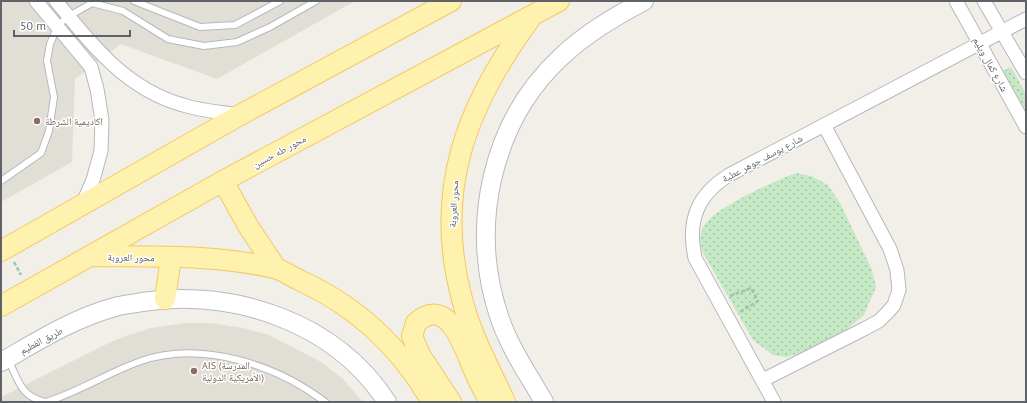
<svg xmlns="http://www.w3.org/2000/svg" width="1027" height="403" font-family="'PT Sans','Noto Naskh Arabic',sans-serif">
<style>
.education{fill:#e1ded6}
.grass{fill:url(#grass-dots)}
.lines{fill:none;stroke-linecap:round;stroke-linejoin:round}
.lane-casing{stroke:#b5b8bc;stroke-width:8}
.street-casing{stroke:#b5b8bc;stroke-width:15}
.secondary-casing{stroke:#b6babf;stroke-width:20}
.primary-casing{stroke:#f2c960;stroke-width:22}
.path{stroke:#9cc7a9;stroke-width:2.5;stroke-dasharray:4 2;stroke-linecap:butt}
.lane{stroke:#fff;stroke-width:6}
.street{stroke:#fff;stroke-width:13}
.secondary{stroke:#fff;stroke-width:18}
.primary{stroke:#fff2af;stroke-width:20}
.education-dot{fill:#8d6e63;stroke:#fff;stroke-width:1.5}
.labels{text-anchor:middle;stroke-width:3;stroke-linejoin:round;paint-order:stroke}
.street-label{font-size:10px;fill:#5f6368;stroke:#fff}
.education-label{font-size:10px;fill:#785e54;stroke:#fff;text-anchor:start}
</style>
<defs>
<pattern id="grass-dots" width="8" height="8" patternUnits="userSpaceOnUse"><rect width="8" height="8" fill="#c5e8c5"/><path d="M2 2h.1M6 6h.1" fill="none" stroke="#a3c0a4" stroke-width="1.8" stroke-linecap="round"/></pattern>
</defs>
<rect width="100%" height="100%" fill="#f1efe8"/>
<!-- education -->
<g class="education">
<path d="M 1,1 L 355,1 L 217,79 L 121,44 L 75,79 L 72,162 L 1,202 Z"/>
<path d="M 185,323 L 211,323 L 243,328 L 269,335 L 321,362 L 343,379 L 363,402 L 1,402 L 1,397 L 115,340 L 151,328 Z"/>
</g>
<!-- grass -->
<g class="grass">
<path d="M 1011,67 L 1026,94 L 1026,111 L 1003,71 Z"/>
<path d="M 796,173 L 811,176 L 828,185 L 840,203 L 872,270 L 876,287 L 864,315 L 842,333 L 804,352 L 786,357 L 773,355 L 753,340 L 702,251 C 700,240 699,231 707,222 C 720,206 775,181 796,173 Z"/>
</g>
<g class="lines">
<!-- lane casing -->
<g class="lane-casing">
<g id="lane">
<path d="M 134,1 L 200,27 L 235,25 L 280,1"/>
<path d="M 92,3 L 123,11 L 168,39 L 204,46 L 237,42 L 270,27 L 316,1"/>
<path d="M 1,181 L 41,153 L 49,131 L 54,97 L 47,61 L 50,44 L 58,25 L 69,16 L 94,2"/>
<path d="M 8,359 C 19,381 20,396 45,402"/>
<path d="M 46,402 C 79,392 109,372 141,361 C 201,340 277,365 325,402"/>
</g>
</g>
<!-- street casing -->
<g class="street-casing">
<g id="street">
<path d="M 36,1 L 91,67 L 97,89 L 102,120 L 101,151 L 93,180 L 82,205"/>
<path d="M 56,1 C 92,45 126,89 183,105 C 201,111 221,112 240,115"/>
<path d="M 956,1 L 1026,127"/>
<path d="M 984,1 L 1026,73"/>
<path d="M 763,380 L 864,329 L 879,321 L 887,313 L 894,305 L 899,290 L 897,270 L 890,249 L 824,125"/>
<path d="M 774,402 L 695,258 C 687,221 697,195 729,175 L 1026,19"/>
</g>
</g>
<!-- secondary casing -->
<g class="secondary-casing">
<g id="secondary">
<path d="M 1,362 C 38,341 74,318 115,307 C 124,304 134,304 142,302 C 233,288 335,322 387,402"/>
<path d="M 544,402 C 528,374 509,347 499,316 C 469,227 491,122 561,57 C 585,34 614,17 644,1"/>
</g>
</g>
<!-- primary casing -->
<g class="primary-casing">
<g id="primary">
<path d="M 223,181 L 248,226 L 276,268"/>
<path d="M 1,251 L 240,115 L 451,1"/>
<path d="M 90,256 C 151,257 214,254 274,268 C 283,270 292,277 301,281 C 358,307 401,348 432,402"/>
<path d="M 165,299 L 171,257"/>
<path d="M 1,306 L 223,181 L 559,1"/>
<path d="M 451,402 L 420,355 L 412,336 L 416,323 C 447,295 463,344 472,366 C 477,378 483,390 490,402"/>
<path d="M 505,402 C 490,369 471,335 462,299 C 433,191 466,106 530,19"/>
</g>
</g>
<!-- path -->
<g class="path">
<path d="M 14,262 L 21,275"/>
<path d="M 730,296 L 751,288 L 758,301 L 740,312"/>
</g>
<!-- lane -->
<use href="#lane" class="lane"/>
<!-- street -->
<use href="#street" class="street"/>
<!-- secondary -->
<use href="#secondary" class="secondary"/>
<!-- primary -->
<use href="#primary" class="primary"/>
</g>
<!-- markers -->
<g class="education-dot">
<circle cx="37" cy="121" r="4"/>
<circle cx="194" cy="371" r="4"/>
</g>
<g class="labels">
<!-- street labels -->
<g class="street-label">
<text transform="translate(991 64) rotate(61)" y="4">شارع كمال ويليم</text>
<text transform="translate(279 151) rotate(-28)" y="4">محور طه حسين</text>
<text transform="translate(762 158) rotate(-28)" y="4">شارع يوسف جوهر عطية</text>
<text transform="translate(453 204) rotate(-87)" y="4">محور العروبة</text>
<text transform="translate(131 257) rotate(1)" y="4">محور العروبة</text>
<text transform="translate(41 340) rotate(-28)" y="4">طريق الفطيم</text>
</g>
<!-- education labels -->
<g class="education-label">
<text x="45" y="125">اكاديمية الشرطة</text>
<text x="202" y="369">AIS (المدرسة<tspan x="202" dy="12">الأمريكية الدولية)</tspan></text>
</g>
</g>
<!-- border -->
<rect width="1027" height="403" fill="none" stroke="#5f6368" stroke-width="4"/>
<!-- scale -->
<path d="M14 30v6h116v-6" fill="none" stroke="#5f6368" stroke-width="2"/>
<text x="20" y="30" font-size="12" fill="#5f6368" stroke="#ffffff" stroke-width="3" paint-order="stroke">50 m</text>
</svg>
